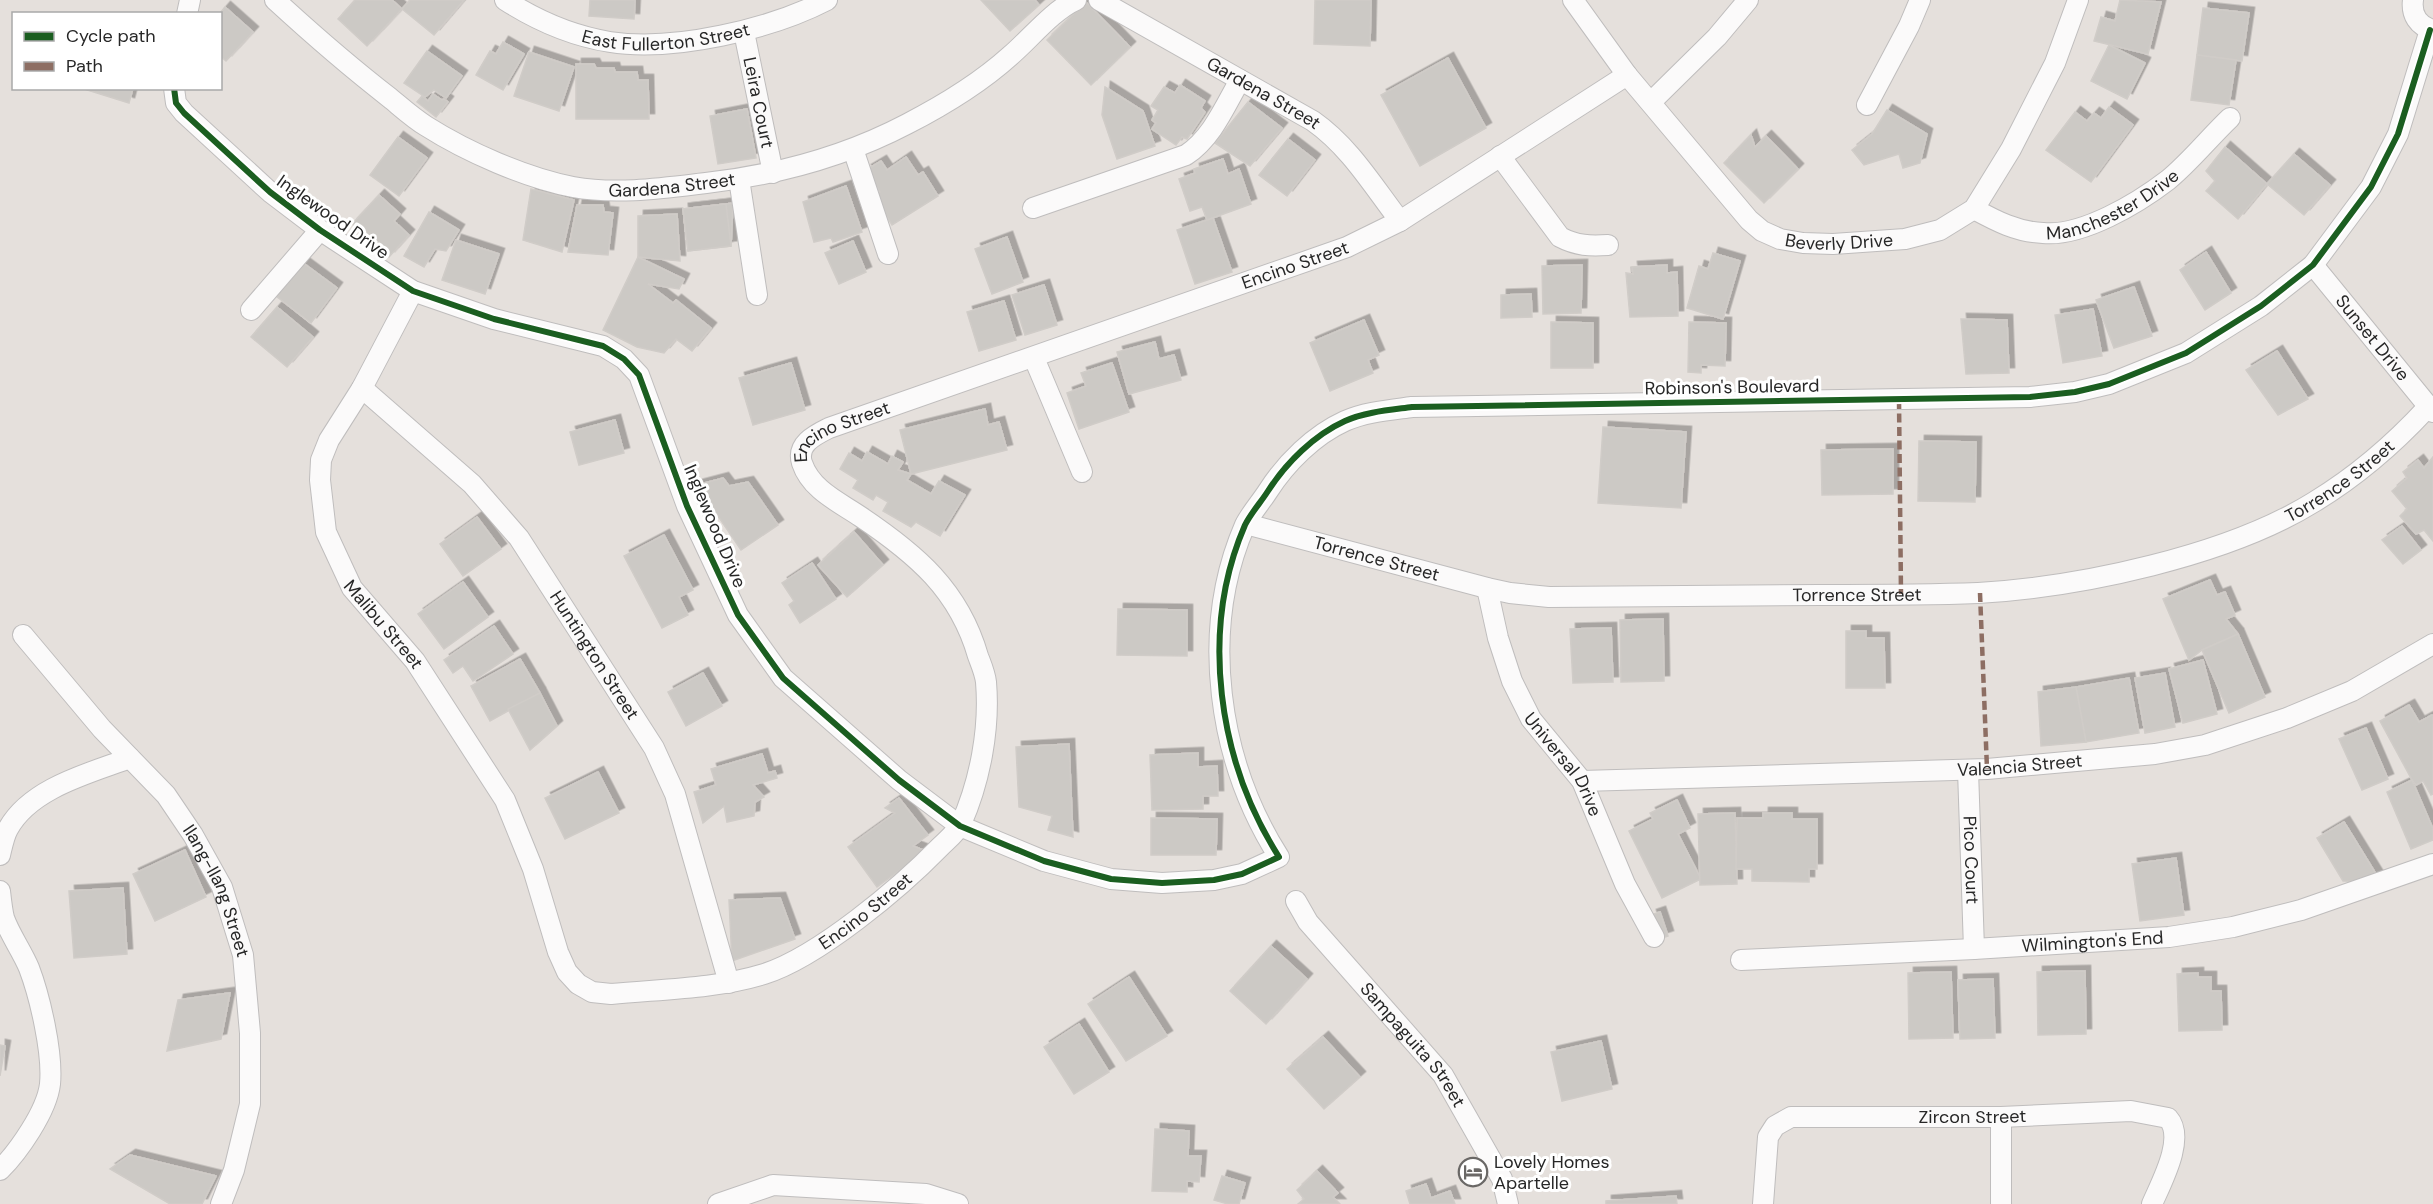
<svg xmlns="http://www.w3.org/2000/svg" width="2433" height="1204" font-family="'DM Sans',sans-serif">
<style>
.building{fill:#ccc9c5;stroke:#d0ccc8;stroke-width:1.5;filter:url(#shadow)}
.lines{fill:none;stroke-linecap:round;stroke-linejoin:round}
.street-casing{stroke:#bfbdbd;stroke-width:22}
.street{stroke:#fbfafa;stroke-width:20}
.quiet{stroke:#8d6e63;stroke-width:4.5;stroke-dasharray:9 4.5;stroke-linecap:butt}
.cycleway-casing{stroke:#fff;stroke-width:10}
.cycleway{stroke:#1b5e20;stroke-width:6}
.labels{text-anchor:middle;stroke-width:6;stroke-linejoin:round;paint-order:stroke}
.street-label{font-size:18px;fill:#272727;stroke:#fff}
.poi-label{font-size:18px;fill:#272727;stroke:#fff;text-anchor:start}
</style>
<defs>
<filter id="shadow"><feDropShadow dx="5.5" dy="-5.5" stdDeviation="0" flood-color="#0004"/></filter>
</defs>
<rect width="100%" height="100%" fill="#e5e0dc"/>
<!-- building -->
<g class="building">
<path d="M 355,0 L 392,0 L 402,9 L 367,46 L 338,19 Z"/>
<path d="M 410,0 L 464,0 L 434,35 L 402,9 Z"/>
<path d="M 590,0 L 635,0 L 634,19 L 589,16 Z"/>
<path d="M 981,0 L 1035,0 L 1039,5 L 1010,31 Z"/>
<path d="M 1315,0 L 1371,0 L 1370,46 L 1314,44 Z"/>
<path d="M 2120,0 L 2161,2 L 2148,54 L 2094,41 L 2101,17 L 2115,21 Z"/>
<path d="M 1086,2 L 1130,47 L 1091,85 L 1047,40 Z"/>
<path d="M 225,7 L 253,32 L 226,61 L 220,56 L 219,14 Z"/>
<path d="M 2203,8 L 2249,13 L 2242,61 L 2197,55 Z"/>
<path d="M 503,42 L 524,54 L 503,90 L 476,75 L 490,51 L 496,54 Z"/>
<path d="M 2109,45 L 2145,63 L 2127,99 L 2091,81 Z"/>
<path d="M 427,51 L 462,76 L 446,98 L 434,90 L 425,97 L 404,83 Z"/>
<path d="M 529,52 L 574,67 L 559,111 L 514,96 Z"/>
<path d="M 2197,55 L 2236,60 L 2229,105 L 2191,100 Z"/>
<path d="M 1448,58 L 1486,128 L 1420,166 L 1381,95 Z"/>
<path d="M 576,64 L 594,64 L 596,68 L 614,68 L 615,72 L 637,72 L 638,80 L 648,80 L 649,119 L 576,119 Z"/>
<path d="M 1180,85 L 1205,101 L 1201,108 L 1205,112 L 1187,139 L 1182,137 L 1176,145 L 1152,129 L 1156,123 L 1152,120 L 1158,110 L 1151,106 L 1164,87 L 1175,93 Z"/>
<path d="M 1105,87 L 1143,111 L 1155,146 L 1117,159 L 1102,115 Z"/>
<path d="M 81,88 L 133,88 L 129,103 Z"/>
<path d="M 433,94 L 442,100 L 444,99 L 448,102 L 436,117 L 417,102 L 422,96 L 428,101 Z"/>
<path d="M 1248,102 L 1282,128 L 1250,166 L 1215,143 Z"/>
<path d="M 2109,107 L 2133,125 L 2091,182 L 2046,150 L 2075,112 L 2087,121 L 2094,113 L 2101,118 Z"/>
<path d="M 747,109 L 756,158 L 718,164 L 710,116 Z"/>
<path d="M 1887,110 L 1927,134 L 1920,163 L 1903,168 L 1899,154 L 1864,165 L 1852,150 L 1872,134 Z"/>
<path d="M 1751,135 L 1755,147 L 1766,136 L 1798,169 L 1764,203 L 1724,163 Z"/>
<path d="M 398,137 L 427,158 L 399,196 L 370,175 Z"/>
<path d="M 1288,139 L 1315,160 L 1287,196 L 1259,175 Z"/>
<path d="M 2225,147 L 2267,184 L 2238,219 L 2206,191 L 2215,181 L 2206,171 Z"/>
<path d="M 2294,154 L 2330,185 L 2304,215 L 2267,184 Z"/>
<path d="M 906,157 L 918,175 L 923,172 L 938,196 L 892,225 L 874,196 L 880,192 L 866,170 L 881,161 L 887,170 Z"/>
<path d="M 1223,159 L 1228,174 L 1239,169 L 1251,204 L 1207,220 L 1202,207 L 1190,211 L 1179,179 L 1195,173 L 1194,169 Z"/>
<path d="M 846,186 L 862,232 L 833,242 L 831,238 L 814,242 L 803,202 Z"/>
<path d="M 531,189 L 574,200 L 562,252 L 523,240 Z"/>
<path d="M 379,195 L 400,214 L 394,221 L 409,235 L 389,257 L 352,224 Z"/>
<path d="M 733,203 L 731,246 L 688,251 L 683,209 Z"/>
<path d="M 726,204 L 731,246 L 688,251 L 683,209 Z"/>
<path d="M 577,205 L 603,205 L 604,212 L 613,213 L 608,255 L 568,252 Z"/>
<path d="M 429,212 L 459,230 L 446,251 L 435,249 L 424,267 L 404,256 Z"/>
<path d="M 677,214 L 680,261 L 638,257 L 638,216 Z"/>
<path d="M 1213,218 L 1232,272 L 1195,284 L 1177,230 Z"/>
<path d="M 1007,237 L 1023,282 L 992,294 L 975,249 Z"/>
<path d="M 456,240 L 499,254 L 485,294 L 442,280 Z"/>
<path d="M 853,241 L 866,272 L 839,284 L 825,253 Z"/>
<path d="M 2206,252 L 2231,293 L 2205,310 L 2180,270 Z"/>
<path d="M 1713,253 L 1740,261 L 1723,319 L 1687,308 L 1699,266 L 1708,269 Z"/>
<path d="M 638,257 L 684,279 L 679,289 L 648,284 L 673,303 L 676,300 L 711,328 L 692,351 L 676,339 L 664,353 L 637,347 L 603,330 Z"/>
<path d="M 302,262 L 337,288 L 311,323 L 276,296 Z"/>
<path d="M 1582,265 L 1581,313 L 1543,314 L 1542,266 Z"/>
<path d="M 1667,265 L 1667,273 L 1677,272 L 1678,316 L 1630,317 L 1626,273 L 1633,274 L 1632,267 Z"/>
<path d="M 1044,285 L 1057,325 L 1025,335 L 1012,295 Z"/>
<path d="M 2134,287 L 2152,336 L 2114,348 L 2096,300 Z"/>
<path d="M 1531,294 L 1532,317 L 1501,318 L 1501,295 Z"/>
<path d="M 1004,301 L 1016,340 L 979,351 L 967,312 Z"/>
<path d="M 277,307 L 313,337 L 287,367 L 251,337 Z"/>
<path d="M 2093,309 L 2102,356 L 2063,363 L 2055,315 Z"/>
<path d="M 1961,319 L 2007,320 L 2009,373 L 1966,374 Z"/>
<path d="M 1364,320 L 1379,355 L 1368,360 L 1373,373 L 1330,391 L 1310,343 Z"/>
<path d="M 1551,322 L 1593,323 L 1593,368 L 1551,368 Z"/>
<path d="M 1689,322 L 1726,323 L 1725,366 L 1701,365 L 1701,373 L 1688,372 Z"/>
<path d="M 1155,342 L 1159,359 L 1174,355 L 1181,380 L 1129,394 L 1117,352 Z"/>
<path d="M 2277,351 L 2308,399 L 2278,415 L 2246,370 Z"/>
<path d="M 791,363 L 805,410 L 753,425 L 739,378 Z"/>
<path d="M 1112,363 L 1129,412 L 1079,429 L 1067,393 L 1086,386 L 1081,373 Z"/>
<path d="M 985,409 L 988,425 L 999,422 L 1007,450 L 911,474 L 900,430 Z"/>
<path d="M 615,420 L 624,453 L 579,465 L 570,432 Z"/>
<path d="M 1603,427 L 1686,432 L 1681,508 L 1598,503 Z"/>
<path d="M 1919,441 L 1976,442 L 1975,502 L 1918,501 Z"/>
<path d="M 1893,449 L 1893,494 L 1822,495 L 1821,450 Z"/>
<path d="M 867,452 L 888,464 L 892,456 L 903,462 L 898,470 L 911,474 L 907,480 L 931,494 L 939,481 L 965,495 L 940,536 L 916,522 L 911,527 L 883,511 L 888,502 L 876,495 L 873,500 L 853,488 L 858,480 L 840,469 L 849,453 L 862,461 Z"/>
<path d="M 2433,457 L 2433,541 L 2424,530 L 2416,534 L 2400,516 L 2407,509 L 2392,491 L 2407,478 L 2403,472 L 2418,460 L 2424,468 Z"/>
<path d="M 723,478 L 729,486 L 748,482 L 778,525 L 741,550 L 697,485 Z"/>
<path d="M 477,517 L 501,549 L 463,576 L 440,544 Z"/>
<path d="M 2402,526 L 2421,550 L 2403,564 L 2382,540 Z"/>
<path d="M 854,532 L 883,565 L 847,597 L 818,565 Z"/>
<path d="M 664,535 L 693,590 L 679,597 L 688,615 L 662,628 L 624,556 Z"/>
<path d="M 812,563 L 836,599 L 800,623 L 789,605 L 794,601 L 782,583 Z"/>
<path d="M 2210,580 L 2217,595 L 2225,592 L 2235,615 L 2226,619 L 2238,634 L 2202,650 L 2189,660 L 2163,599 Z"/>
<path d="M 463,582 L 488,617 L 444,649 L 418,614 Z"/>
<path d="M 1118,609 L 1187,610 L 1187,656 L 1117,655 Z"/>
<path d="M 1663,619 L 1664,681 L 1621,682 L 1620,620 Z"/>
<path d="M 494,626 L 513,654 L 473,681 L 463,666 L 453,673 L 444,660 Z"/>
<path d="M 1611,628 L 1613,682 L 1573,683 L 1570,629 Z"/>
<path d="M 1846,631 L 1866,631 L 1866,638 L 1884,638 L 1885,688 L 1846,688 Z"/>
<path d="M 2238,634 L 2265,697 L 2229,713 L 2202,650 Z"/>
<path d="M 520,659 L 540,693 L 490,721 L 471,686 Z"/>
<path d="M 2203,660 L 2217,714 L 2183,723 L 2169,669 Z"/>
<path d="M 703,673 L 722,706 L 686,726 L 668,692 Z"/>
<path d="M 2165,673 L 2175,727 L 2145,733 L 2135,678 Z"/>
<path d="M 2129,678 L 2139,733 L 2086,742 L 2076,687 Z"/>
<path d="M 2076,687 L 2086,742 L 2041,746 L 2038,692 Z"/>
<path d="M 540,693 L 557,726 L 530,750 L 508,709 Z"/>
<path d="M 2409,705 L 2419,722 L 2432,715 L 2433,717 L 2433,794 L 2431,795 L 2423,781 L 2416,785 L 2412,780 L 2380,721 Z"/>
<path d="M 2366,728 L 2388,779 L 2362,790 L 2339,739 Z"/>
<path d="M 1069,744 L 1073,837 L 1048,830 L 1052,816 L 1019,807 L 1016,747 Z"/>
<path d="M 1198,753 L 1198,767 L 1217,766 L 1218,796 L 1203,796 L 1203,809 L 1152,810 L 1150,755 Z"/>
<path d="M 762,754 L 768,773 L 775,771 L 777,778 L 753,785 L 764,797 L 755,802 L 754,816 L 727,822 L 724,806 L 703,823 L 694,792 L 716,785 L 711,769 Z"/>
<path d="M 598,772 L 619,813 L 565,839 L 545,798 Z"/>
<path d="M 2412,780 L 2433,829 L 2433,840 L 2411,849 L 2387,792 Z"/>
<path d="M 899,798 L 928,835 L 913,846 L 926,851 L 877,887 L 848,847 L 895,813 L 885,808 Z"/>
<path d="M 1677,800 L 1690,828 L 1678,834 L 1701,879 L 1662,898 L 1629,831 L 1653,819 L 1650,813 Z"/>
<path d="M 1735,813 L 1737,884 L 1700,885 L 1698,814 Z"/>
<path d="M 1763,813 L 1792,813 L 1792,819 L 1817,819 L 1817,869 L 1809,869 L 1809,882 L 1752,881 L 1752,869 L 1736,869 L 1737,818 L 1763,818 Z"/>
<path d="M 1151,818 L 1217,819 L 1216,855 L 1151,855 Z"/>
<path d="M 2344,822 L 2381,882 L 2343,881 L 2317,838 Z"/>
<path d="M 185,850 L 206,897 L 155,921 L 133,874 Z"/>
<path d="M 2176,858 L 2184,915 L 2140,921 L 2132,864 Z"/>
<path d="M 123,888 L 127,954 L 74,958 L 69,891 Z"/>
<path d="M 780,898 L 795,939 L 732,961 L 729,900 Z"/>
<path d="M 1660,912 L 1668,936 L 1659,939 L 1651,915 Z"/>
<path d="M 1271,946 L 1307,979 L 1266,1024 L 1230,991 Z"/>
<path d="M 2085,971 L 2086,1034 L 2038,1035 L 2037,972 Z"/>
<path d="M 1951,972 L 1953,1038 L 1909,1039 L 1908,973 Z"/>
<path d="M 2198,973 L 2198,977 L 2211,977 L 2211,991 L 2221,991 L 2222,1030 L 2179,1031 L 2177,974 Z"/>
<path d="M 1129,977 L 1167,1036 L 1126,1061 L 1088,1004 Z"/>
<path d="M 1993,979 L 1995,1038 L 1960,1039 L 1958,980 Z"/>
<path d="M 230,993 L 221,1039 L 167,1051 L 178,1000 Z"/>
<path d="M 1079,1024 L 1109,1072 L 1074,1094 L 1044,1047 Z"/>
<path d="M 1323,1037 L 1360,1077 L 1324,1109 L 1287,1069 Z"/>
<path d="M 1601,1041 L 1612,1089 L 1562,1101 L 1551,1052 Z"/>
<path d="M 0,1045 L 5,1046 L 0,1076 Z"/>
<path d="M 1155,1129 L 1189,1131 L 1188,1156 L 1201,1156 L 1199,1182 L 1187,1181 L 1187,1192 L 1152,1191 Z"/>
<path d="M 130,1155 L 216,1176 L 202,1204 L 170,1204 L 110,1169 Z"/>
<path d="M 1317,1171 L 1338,1193 L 1333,1197 L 1340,1204 L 1298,1204 L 1304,1199 L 1297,1190 Z"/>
<path d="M 1222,1176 L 1245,1183 L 1239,1204 L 1228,1204 L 1214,1200 Z"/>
<path d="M 1426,1184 L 1431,1198 L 1450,1191 L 1455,1204 L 1410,1204 L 1406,1191 Z"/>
<path d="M 1676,1196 L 1677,1204 L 1606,1204 L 1606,1201 Z"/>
</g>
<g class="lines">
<!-- street casing -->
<g class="street-casing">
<g id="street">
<path id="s1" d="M 275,0 C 312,34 350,67 390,98 C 401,107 413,118 426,126 C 467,152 526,178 573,187 C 616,195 664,188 706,183 C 776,175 844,157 907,124 C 942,106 980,83 1010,56 C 1029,40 1053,10 1076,0"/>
<path id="s2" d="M 505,0 C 536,20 573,36 610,42 C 674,52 771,29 827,0"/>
<path id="s3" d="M 1099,0 L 1313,121 C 1350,147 1373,186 1400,221"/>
<path id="s4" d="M 1573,0 L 1627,75 L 1749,220 L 1762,231 L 1780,239 L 1803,243 L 1833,244 L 1905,239 L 1940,230 L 1974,209 L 2011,149 L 2055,63 L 2078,0"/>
<path d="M 2413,0 C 2411,15 2418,26 2433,30"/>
<path d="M 187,14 L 190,0"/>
<path id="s5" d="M 744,32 L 773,173"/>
<path d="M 174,88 L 176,103 L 184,113 L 270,192 L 320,230 L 413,291 L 494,319 L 603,346 L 624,359 L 639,375 L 687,506 L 738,615 L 783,678 L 899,780 L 960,826 L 1044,861 L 1111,879 L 1162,883 L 1214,880 L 1242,874 L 1279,857 C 1218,761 1199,631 1245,525 C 1251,513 1261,502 1268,491 C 1286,463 1314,435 1345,421 C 1365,412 1390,410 1412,407 L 2030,397 L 2075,392 L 2109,384 L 2186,353 L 2261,306 L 2313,265 L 2371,187 L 2398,134 L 2430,30"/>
<path d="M 1651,102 L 1717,37 L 1748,0"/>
<path d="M 1867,105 L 1909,26 L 1920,0"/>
<path d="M 853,149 L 888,254"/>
<path d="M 1500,156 L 1560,237 C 1577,246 1590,246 1608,245"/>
<path d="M 739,179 L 757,295"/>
<path d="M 1033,208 L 1186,155 C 1212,138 1225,106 1240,80"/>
<path id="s6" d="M 1974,209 C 1996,221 2017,232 2043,233 C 2082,237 2138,203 2168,180 C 2190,162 2209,138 2230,118"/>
<path id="s7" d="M 2313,265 L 2433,412"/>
<path id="s8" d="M 413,291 L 362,388 L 329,440 L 321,460 L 320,480 L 326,532 L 352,588 L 415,661 L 505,800 L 533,869 L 558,952 L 567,972 L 578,984 L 592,992 L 611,994 C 662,989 715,989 764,974 C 818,957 900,888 940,847 C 947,840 957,832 961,824 C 980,781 990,729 986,682 C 985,673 981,664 978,656 C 959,590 916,554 861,517 C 839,502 811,490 802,463 C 796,444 815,435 829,428 L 1347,247 L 1400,221 L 1627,75"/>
<path d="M 251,310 L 320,230"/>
<path d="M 1034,358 L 1082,472"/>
<path id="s9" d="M 362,388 L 472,484 L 519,538 L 654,748 L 675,794 L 729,983"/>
<path id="s10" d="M 1246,524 L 1487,588 L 1510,593 L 1549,597 C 1639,596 1730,596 1820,595 C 1873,595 1926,595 1978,593 C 2080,587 2227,556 2314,502 C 2357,476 2394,444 2428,407"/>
<path id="s11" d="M 1487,588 L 1498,638 L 1512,681 L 1531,719 L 1582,781 L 1625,884 L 1654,937"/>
<path id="s12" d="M 23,635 L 102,729 L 166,795 L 193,835 L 222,887 L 243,955 L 250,1033 L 250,1104 L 234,1170 L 221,1204"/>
<path id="s13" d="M 1968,770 L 1974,949"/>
<path id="s14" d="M 1582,781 L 1987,769 L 2155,754 L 2205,745 L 2287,718 L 2352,691 L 2433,644"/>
<path d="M 0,855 C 2,847 4,836 8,829 C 30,788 90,773 130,758"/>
<path d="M 0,891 C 1,900 2,910 4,918 C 10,935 22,951 29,968 C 40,997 53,1053 50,1084 C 47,1111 18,1152 0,1170"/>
<path id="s15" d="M 1296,901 L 1308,922 L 1443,1075 L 1502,1179 L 1508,1204"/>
<path id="s16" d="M 1741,960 L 1974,949 L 2169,937 L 2233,927 L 2301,910 L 2433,864"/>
<path d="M 2001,1117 L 2001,1204"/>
<path d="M 718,1204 L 773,1185 L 926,1194 L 958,1204"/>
<path id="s17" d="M 1763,1204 L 1768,1137 L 1775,1126 L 1791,1117 L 2001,1117 L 2131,1111 L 2168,1118 C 2186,1138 2161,1183 2152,1204"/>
</g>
</g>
<!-- street -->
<use href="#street" class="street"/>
<!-- quiet -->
<g class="quiet">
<path d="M 1899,400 L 1901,594"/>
<path d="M 1980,593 L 1987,769"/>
</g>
<!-- cycleway casing -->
<g class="cycleway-casing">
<path id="cycleway" d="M 174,88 L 176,103 L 184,113 L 270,192 L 320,230 L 413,291 L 494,319 L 603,346 L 624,359 L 639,375 L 687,506 L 738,615 L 783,678 L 899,780 L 960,826 L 1044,861 L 1111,879 L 1162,883 L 1214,880 L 1242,874 L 1279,857 C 1218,761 1199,631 1245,525 C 1251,513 1261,502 1268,491 C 1286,463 1314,435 1345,421 C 1365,412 1390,410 1412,407 L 2030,397 L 2075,392 L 2109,384 L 2186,353 L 2261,306 L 2313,265 L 2371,187 L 2398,134 L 2430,30"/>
</g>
<!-- cycleway -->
<use href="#cycleway" class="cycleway"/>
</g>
<!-- icons -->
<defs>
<g id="hotel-ring" transform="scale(1.5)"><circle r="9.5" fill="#fff" stroke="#6a6866" stroke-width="1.5"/><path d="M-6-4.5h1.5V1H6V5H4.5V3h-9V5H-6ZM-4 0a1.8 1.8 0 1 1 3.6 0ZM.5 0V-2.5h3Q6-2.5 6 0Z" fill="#6a6866"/></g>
</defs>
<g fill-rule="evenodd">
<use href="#hotel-ring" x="1473" y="1172"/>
</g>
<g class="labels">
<!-- street labels -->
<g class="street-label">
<text dy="6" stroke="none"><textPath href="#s2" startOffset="170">East Fullerton Street</textPath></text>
<text dy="6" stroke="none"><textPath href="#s3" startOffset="189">Gardena Street</textPath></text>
<text dy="6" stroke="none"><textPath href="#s5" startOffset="72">Leira Court</textPath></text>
<text dy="6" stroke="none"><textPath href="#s1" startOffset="456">Gardena Street</textPath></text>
<text dy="6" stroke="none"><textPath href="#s6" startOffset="150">Manchester Drive</textPath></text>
<text transform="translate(333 217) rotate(35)" y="6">Inglewood Drive</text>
<text dy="6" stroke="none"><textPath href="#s4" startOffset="378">Beverly Drive</textPath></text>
<text dy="6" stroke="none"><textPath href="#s8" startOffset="2211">Encino Street</textPath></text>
<text dy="6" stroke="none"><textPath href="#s7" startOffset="94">Sunset Drive</textPath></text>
<text transform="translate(1732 387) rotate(-1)" y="6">Robinson's Boulevard</text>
<text dy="6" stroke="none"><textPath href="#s8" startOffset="1725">Encino Street</textPath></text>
<text dy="6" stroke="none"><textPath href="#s10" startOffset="1125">Torrence Street</textPath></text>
<text transform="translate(715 526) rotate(67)" y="6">Inglewood Drive</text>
<text dy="6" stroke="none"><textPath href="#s10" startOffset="135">Torrence Street</textPath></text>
<text dy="6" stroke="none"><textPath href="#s10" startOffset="620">Torrence Street</textPath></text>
<text dy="6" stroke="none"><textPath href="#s8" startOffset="375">Malibu Street</textPath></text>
<text dy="6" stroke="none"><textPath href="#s9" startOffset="357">Huntington Street</textPath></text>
<text dy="6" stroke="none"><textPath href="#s11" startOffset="195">Universal Drive</textPath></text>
<text dy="6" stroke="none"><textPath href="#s14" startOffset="438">Valencia Street</textPath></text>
<text dy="6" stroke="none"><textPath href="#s13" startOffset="90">Pico Court</textPath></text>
<text dy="6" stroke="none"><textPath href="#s12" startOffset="324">Ilang-Ilang Street</textPath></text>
<text dy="6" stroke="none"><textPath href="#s8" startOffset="1098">Encino Street</textPath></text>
<text dy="6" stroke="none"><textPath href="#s16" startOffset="352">Wilmington's End</textPath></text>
<text dy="6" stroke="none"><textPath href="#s15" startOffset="186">Sampaguita Street</textPath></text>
<text dy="6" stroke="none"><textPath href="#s17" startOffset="280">Zircon Street</textPath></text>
</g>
<!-- poi labels -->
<g class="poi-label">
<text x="1494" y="1168">Lovely Homes<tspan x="1494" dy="21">Apartelle</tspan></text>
</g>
</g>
<!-- legend -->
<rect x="12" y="12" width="210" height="78" fill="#ffffff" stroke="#a9a9a9" stroke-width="1.5"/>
<rect x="24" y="32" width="30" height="9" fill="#1b5e20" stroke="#a9a9a9" stroke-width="1.5"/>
<text x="66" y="42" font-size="18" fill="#272727">Cycle path</text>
<rect x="24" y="62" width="30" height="9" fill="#8d6e63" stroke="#a9a9a9" stroke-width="1.5"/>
<text x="66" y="72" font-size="18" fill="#272727">Path</text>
</svg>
